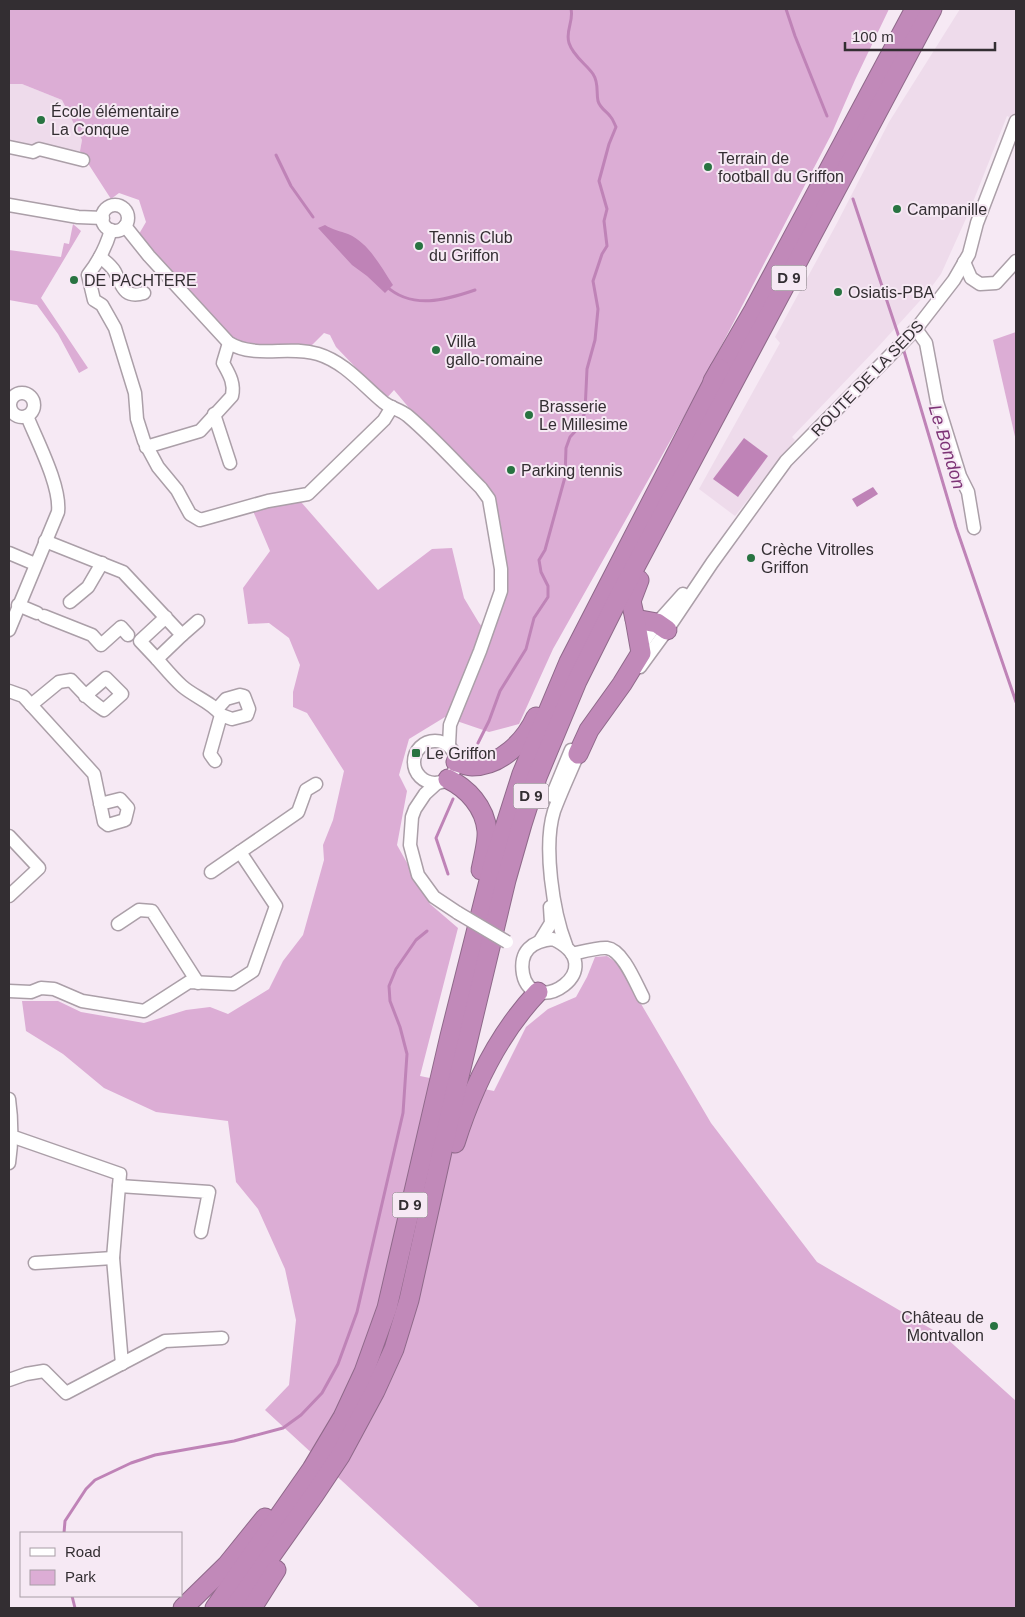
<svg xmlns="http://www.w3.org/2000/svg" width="1025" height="1617" font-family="Helvetica,sans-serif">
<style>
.built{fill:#eedbeb}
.green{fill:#dcadd5}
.water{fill:#bf83b7}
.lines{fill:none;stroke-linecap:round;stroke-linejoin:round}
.stream{stroke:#bf83b7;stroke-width:3}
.minor-casing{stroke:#ab9fa8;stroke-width:15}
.highway-casing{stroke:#8f698a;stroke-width:21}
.minor{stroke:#fff;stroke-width:12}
.highway{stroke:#c189b9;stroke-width:19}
.minor-bridge-casing{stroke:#ab9fa8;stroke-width:15;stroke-linecap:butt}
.minor-bridge{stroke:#fff;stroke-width:12}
.poi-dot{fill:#287341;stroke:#f6e9f4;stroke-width:2}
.labels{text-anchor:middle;stroke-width:4;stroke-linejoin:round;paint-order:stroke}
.shield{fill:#f6e9f4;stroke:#6e666c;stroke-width:1}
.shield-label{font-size:15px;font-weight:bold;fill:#332e32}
.poi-label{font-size:16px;fill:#332e32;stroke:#f6e9f4;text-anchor:start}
.street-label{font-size:16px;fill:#332e32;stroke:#f6e9f4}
.water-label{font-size:18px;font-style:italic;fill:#7d3476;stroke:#f6e9f4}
</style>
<rect width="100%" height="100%" fill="#f6e9f4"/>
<!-- built -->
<g class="built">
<path d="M 960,9 L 1016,9 L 1016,121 L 1007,116 L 969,212 L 941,274 L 927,293 L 878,347 L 792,437 L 795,440 L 735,516 L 699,489 L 780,343 L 775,337 L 836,225 L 889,122 Z"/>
<path d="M 9,84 L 22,84 L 62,100 L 82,140 L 80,151 L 29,145 L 9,145 Z"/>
</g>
<!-- green -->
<g class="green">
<path d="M 9,9 L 889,9 L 855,80 L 831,135 L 691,404 L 553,649 L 519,724 L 489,732 L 445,717 L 409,739 L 399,775 L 407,791 L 397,845 L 430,904 L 458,928 L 420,1076 L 494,1091 L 526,1027 L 548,1009 L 576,997 L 587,977 L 595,957 L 607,956 L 617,963 L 711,1123 L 817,1262 L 945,1337 L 1016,1401 L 1016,1608 L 480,1608 L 265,1410 L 289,1385 L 296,1320 L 285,1269 L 258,1209 L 236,1182 L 228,1121 L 156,1112 L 104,1088 L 63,1054 L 26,1031 L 22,1001 L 58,1001 L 81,1012 L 144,1023 L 186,1010 L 210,1007 L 228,1014 L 269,989 L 283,961 L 303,935 L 324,860 L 323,845 L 333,820 L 344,771 L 307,713 L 293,707 L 293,692 L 300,665 L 289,638 L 269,623 L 248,624 L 243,588 L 270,551 L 253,511 L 301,502 L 378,590 L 432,549 L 452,548 L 464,598 L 479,623 L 491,637 L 507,589 L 494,499 L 411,413 L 410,409 L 394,390 L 386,399 L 336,347 L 330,335 L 324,333 L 310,347 L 251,347 L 230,341 L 139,234 L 146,222 L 139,200 L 119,193 L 111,199 L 80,151 L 82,140 L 62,100 L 22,84 L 9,84 Z"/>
<path d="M 73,224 L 81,231 L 41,298 L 88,368 L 79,373 L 58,334 L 37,305 L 9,300 L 9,250 L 61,257 L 64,243 L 69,244 Z"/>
<path d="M 1016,332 L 1016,441 L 993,340 Z"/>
</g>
<!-- water -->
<g class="water">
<path d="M 325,225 C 333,230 340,231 348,234 C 369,243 381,267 393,285 L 385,293 L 367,276 L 352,265 L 318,228 Z"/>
<path d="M 744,438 L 768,456 L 738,497 L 713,479 Z"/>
<path d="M 873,487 L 878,494 L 857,507 L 852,499 Z"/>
</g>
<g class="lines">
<!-- stream -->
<g class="stream">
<path d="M 786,9 L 795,36 L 827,116"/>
<path d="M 276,155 L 291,186 L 313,217"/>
<path d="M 853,199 L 900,340"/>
<path d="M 386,286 C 412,310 446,300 475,290"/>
<path d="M 903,348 L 956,527 L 1016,702"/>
<path d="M 478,743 L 489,721 L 500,691 L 526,649 L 534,618 L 548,597 L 548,586 L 541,572 L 539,560 L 545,550 L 565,477 L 566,448 L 570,437 L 581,425 L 585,411 L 587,369 L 595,340 L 598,309 L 593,281 L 602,254 L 607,246 L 604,221 L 607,209 L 599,181 L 609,144 L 616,127 C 614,123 613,119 610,116 C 606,111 600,108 598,101 C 596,91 599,83 593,74 C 586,64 573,56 569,43 C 565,31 574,21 571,9"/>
<path d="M 448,874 L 436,838 L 453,799"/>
<path d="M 64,1533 L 65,1521 L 86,1489 L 95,1480 L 131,1463 L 155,1455 L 234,1441 L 283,1428 L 301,1415 L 322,1393 L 338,1364 L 357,1312 L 403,1113 L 407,1054 L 400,1027 L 390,1001 L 389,986 L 396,969 L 416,940 L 427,931"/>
<path d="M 72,1596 L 75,1608"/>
</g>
<!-- minor casing -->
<g class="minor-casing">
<g id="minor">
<path d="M 9,147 L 33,152 L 39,149 L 83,160"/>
<path d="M 9,205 L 78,217 L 103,218"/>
<circle cx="115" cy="218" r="13"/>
<path d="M 125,226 L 149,256 L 229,343 C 256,359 288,345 318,354 C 344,362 362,384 382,401 C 389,408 400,409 408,416 C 434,438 457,464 481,488 L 489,499 L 501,569 L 501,591 L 480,651 L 450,725 L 449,745"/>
<path d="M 111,230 C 106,247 99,261 88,275 L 94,300 L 102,305 L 115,328 L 135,393 L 137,419 L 144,441 L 158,467 L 177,490 L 190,514 L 200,520 L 268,501 L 308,494 L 384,420 L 392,407"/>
<path d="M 100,257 C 106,262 111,265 115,272 C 122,286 124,299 144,293"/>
<path d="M 964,262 L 971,278 L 980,284 L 996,283 L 1016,261"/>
<path d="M 916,329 L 926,343 L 937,402 L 960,476 L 968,492 L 974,528"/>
<circle cx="22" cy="405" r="12"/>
<path d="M 214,414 L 230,463"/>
<path d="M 146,447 L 200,431 L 232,396 C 235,383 229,374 223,363 L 229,343"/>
<path d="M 45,541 L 123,572 L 182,635 L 157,659 L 140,641 L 166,617"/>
<path d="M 9,553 L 35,564"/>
<path d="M 70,602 L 88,587 L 102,563"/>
<path d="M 18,605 L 37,613"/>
<path d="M 44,616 L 92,635 L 101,645 L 121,627 L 128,635"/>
<path d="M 9,630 L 58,512 C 61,486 37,441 27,416"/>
<path d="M 182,635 L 198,621"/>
<path d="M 638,650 L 657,623 L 683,594"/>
<path d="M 157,659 C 165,668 173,678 182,686 C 193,696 213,703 221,715 L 210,754 L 215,761"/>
<path d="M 640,667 L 667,630 L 712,563 L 786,461 L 916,329 L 954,280 L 969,254 L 977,223 L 1016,121"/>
<path d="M 9,691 L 23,696 L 94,774 L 104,822 L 108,825 L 125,820 L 128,808 L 120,799 L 100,804"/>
<path d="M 31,705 L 59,682 L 71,680 C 81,691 91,702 104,710 L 122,694 L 106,678 L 85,696"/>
<path d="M 217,709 L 226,699 L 240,695 L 244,696 L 249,709 L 247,715 L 232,719 L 221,715"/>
<circle cx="435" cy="762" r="21"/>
<path d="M 437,783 L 425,794 L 415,809 L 412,817 L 410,845 L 418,875 L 434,897 L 458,913"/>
<path d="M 552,796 L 571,750"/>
<path d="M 9,836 L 39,868 L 9,896"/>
<path d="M 211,872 L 240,852"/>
<path d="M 118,924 L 139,910 L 152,911 L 198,983"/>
<path d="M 553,939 C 614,968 532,1021 523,974 C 519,951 532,941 553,939 Z"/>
<path d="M 540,941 L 551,923 L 550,907"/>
<path d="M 566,945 C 553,912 543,846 554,811 C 561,792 570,773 578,754 L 582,748"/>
<path d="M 572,954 C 581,952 599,947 607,948 C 623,950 636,984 643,997"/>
<path d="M 9,991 L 31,992 L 41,988 L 54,989 L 82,1001 L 144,1011 L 189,982 L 233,984 L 253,971 L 276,906 L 240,852 L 298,812 L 306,790 L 316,784"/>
<path d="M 9,1099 C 12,1120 12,1142 9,1163"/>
<path d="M 11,1136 L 120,1174 L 113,1258 L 122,1364"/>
<path d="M 119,1186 L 209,1192 L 201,1232"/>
<path d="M 35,1263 L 113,1258"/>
<path d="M 9,1380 L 26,1374 L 44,1371 L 66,1393 L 165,1341 L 222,1338"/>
</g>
</g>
<!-- highway casing -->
<g class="highway-casing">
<g id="highway">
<path d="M 713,381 L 754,310 L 915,9"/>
<path d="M 635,619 L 657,623 L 667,630"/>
<path d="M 578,754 L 589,730 L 622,684 L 641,653 L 635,619 L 631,601 L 639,580"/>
<path d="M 456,762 C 461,763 467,766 472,766 C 501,766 525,741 536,717"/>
<path d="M 448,779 C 467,788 485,807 487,831 C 488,841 483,860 481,870"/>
<path d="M 455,1143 C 472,1089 498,1034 538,992"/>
<path d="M 183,1608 L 227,1565 L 265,1518"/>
<path d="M 215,1608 L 312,1469 L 343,1417 L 364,1372 L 387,1308 L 450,1036 L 493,865 L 522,774 L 569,662 L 720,369"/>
<path d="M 234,1608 L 314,1495 L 340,1456 L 375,1391 L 394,1349 L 409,1300 L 452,1106 L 506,880 L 522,824 L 537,777 L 577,681 L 619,597 L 932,9"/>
<path d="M 252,1608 L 276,1570"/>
</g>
</g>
<!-- minor -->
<use href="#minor" class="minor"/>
<!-- highway -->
<use href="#highway" class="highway"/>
<!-- minor-bridge casing -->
<g class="minor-bridge-casing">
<path id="minor-bridge" d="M 458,913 L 507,942"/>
</g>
<!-- minor-bridge -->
<use href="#minor-bridge" class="minor-bridge"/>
</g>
<!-- markers -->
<g class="poi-dot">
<circle cx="41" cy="120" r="5"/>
<circle cx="708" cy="167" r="5"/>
<circle cx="897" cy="209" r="5"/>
<circle cx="419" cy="246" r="5"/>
<circle cx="74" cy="280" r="5"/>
<circle cx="838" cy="292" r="5"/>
<circle cx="436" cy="350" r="5"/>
<circle cx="529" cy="415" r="5"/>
<circle cx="511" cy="470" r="5"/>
<circle cx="751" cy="558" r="5"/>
<rect x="411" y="748" width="10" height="10" rx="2.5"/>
<circle cx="994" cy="1326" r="5"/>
</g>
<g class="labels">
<!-- shield labels -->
<g class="shield">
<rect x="771.5" y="265.5" width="35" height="25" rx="4"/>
<rect x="513.5" y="783.5" width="35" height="25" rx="4"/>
<rect x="392.5" y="1192.5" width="35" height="25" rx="4"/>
</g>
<g class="shield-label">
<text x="789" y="283">D 9</text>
<text x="531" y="801">D 9</text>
<text x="410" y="1210">D 9</text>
</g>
<!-- poi labels -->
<g class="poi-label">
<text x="51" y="117">École élémentaire<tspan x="51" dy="18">La Conque</tspan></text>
<text x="718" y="164">Terrain de<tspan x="718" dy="18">football du Griffon</tspan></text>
<text x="907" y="215">Campanille</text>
<text x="429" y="243">Tennis Club<tspan x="429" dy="18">du Griffon</tspan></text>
<text x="84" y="286">DE PACHTERE</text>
<text x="848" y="298">Osiatis-PBA</text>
<text x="446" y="347">Villa<tspan x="446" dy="18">gallo-romaine</tspan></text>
<text x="539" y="412">Brasserie<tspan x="539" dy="18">Le Millesime</tspan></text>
<text x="521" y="476">Parking tennis</text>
<text x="761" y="555">Crèche Vitrolles<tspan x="761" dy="18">Griffon</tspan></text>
<text x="426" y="759">Le Griffon</text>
<text x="984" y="1323" text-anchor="end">Château de<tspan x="984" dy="18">Montvallon</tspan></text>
</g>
<!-- street labels -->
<g class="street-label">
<text transform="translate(867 378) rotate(-46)" y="6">ROUTE DE LA SEDS</text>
</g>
<!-- water labels -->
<g class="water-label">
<text transform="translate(947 447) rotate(73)" y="6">Le Bondon</text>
</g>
</g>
<!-- border -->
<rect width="1025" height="1617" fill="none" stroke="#332e32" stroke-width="20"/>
<!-- legend -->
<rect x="20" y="1532" width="162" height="65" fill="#f6e9f4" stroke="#a89ea6"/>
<rect x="30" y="1548" width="25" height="8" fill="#ffffff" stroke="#a89ea6"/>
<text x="65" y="1557" font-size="15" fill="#332e32">Road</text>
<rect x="30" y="1570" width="25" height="15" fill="#dcadd5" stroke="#a89ea6"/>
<text x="65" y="1582" font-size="15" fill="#332e32">Park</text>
<!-- scale -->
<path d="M845 42v8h150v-8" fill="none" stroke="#332e32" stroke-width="2.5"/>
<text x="852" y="42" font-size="15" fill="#332e32" stroke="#f6e9f4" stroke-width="4" paint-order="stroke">100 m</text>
</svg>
